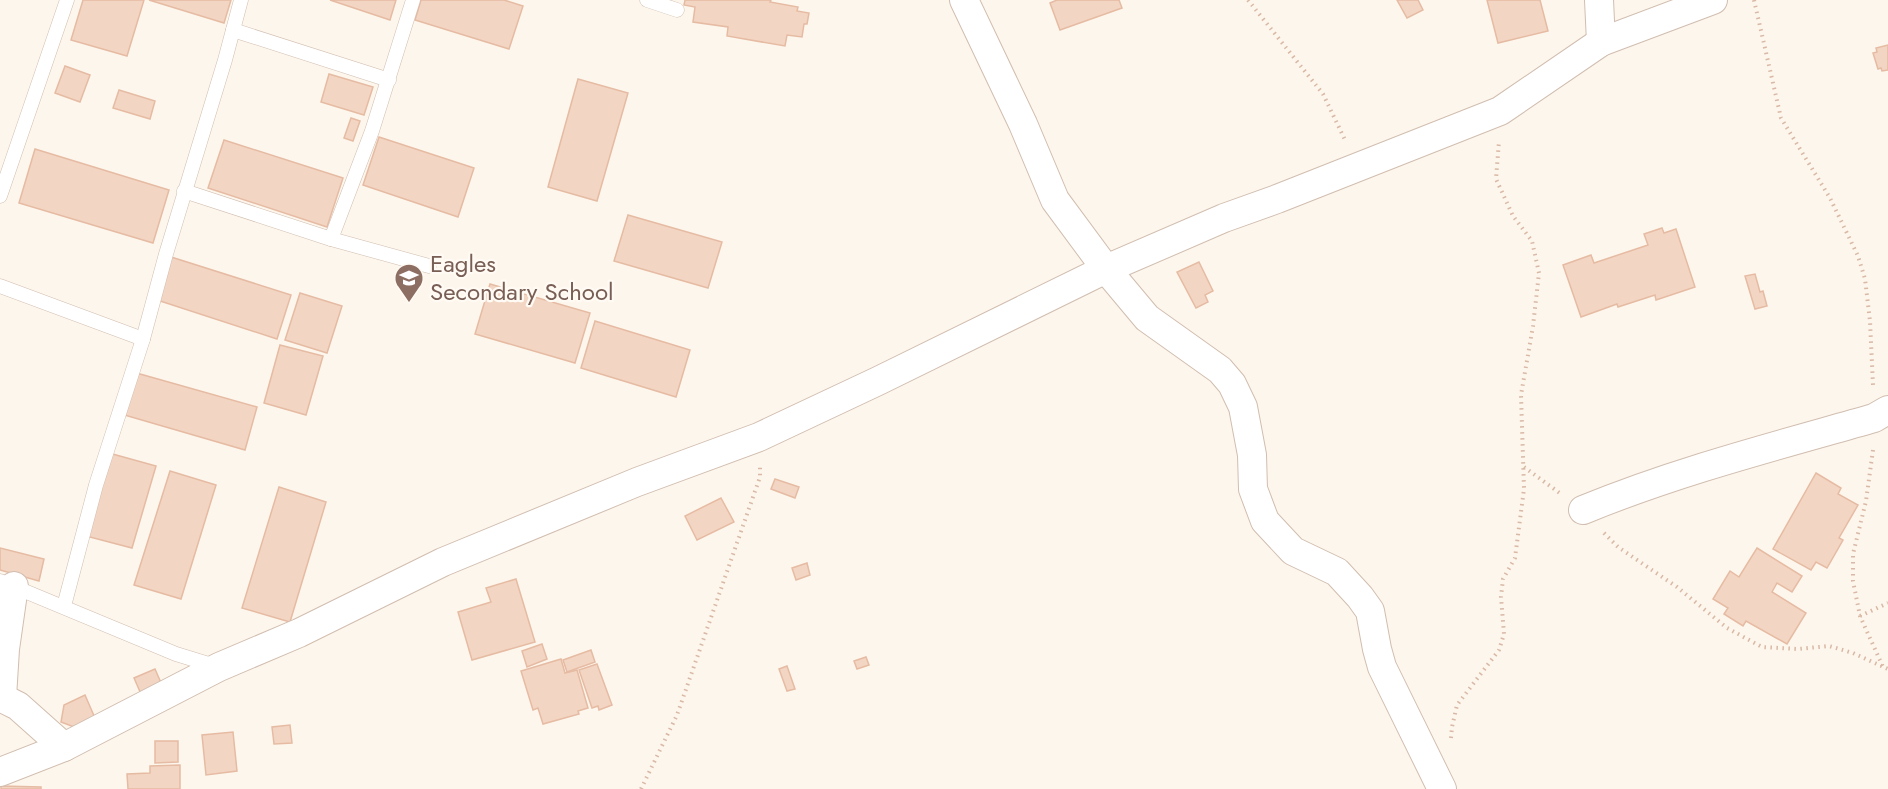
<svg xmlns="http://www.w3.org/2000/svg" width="1888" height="789" font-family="Jost,sans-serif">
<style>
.building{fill:#f3d5c3;stroke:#e6bba3;stroke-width:1.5}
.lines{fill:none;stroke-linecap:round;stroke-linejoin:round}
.service-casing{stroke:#d1beb0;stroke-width:15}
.minor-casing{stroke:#d1beb0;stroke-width:30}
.path{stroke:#d9b8a5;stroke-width:4;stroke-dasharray:1.5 4.5;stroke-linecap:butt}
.service{stroke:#fff;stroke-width:14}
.minor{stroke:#fff;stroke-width:28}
.labels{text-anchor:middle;stroke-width:4.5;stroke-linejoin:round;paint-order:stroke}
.education-label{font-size:24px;fill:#785e54;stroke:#fffaf3;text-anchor:start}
</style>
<rect width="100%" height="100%" fill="#fdf6ec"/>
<!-- building -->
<g class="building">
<path d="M 83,0 L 144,0 L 127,56 L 71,40 Z"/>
<path d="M 149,0 L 231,0 L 224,23 Z"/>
<path d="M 330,0 L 396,0 L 390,20 Z"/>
<path d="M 421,0 L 504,0 L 523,6 L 509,49 L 415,20 Z"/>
<path d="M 685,0 L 771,0 L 770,2 L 798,7 L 797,11 L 809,13 L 807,24 L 804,24 L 802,37 L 787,35 L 785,46 L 727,36 L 728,27 L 693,22 L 695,7 L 684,5 Z"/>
<path d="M 1057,0 L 1119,0 L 1122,8 L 1060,30 L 1050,3 Z"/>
<path d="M 1397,0 L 1418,0 L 1423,10 L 1407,18 Z"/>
<path d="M 1487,0 L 1540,0 L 1548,31 L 1498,43 Z"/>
<path d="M 1888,45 L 1888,70 L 1882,71 L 1881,68 L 1878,69 L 1873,53 L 1877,52 L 1876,48 Z"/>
<path d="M 65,66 L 90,75 L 80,102 L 55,93 Z"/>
<path d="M 329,74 L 373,87 L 364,115 L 321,102 Z"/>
<path d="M 578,79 L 628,93 L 597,201 L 548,187 Z"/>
<path d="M 119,90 L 155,101 L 150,119 L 113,108 Z"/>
<path d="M 351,118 L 360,121 L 353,141 L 344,138 Z"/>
<path d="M 379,137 L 474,168 L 458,217 L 363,185 Z"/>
<path d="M 224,140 L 343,178 L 327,227 L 208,188 Z"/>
<path d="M 35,149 L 169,190 L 153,243 L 19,203 Z"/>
<path d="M 628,215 L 722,242 L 708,288 L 614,261 Z"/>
<path d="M 1662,228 L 1664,233 L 1676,229 L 1695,287 L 1656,300 L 1655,295 L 1618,307 L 1617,304 L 1581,317 L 1563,265 L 1591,255 L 1594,263 L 1648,245 L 1644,234 Z"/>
<path d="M 168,256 L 291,295 L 277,339 L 154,299 Z"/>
<path d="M 1199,262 L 1213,291 L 1205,295 L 1208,302 L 1196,308 L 1177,272 Z"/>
<path d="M 1755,274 L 1760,292 L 1763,291 L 1767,306 L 1755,309 L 1745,276 Z"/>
<path d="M 490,284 L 590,313 L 575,363 L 475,334 Z"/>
<path d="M 300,293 L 342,306 L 327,353 L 285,340 Z"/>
<path d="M 595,321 L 690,350 L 676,397 L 581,368 Z"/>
<path d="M 280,345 L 323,356 L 306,415 L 264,403 Z"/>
<path d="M 133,372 L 257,407 L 245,450 L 121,414 Z"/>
<path d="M 109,453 L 156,466 L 132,548 L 86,536 Z"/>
<path d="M 170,471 L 216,485 L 181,599 L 134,585 Z"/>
<path d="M 1816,473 L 1841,488 L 1838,494 L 1858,505 L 1839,538 L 1843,540 L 1827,568 L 1816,562 L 1811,570 L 1773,549 Z"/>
<path d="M 775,479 L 799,487 L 795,498 L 771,489 Z"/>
<path d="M 279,487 L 326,502 L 290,622 L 242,608 Z"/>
<path d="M 721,498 L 734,522 L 697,540 L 685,516 Z"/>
<path d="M 0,548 L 44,559 L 39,581 L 0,570 Z"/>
<path d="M 1757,548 L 1802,576 L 1792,592 L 1777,583 L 1772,592 L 1806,613 L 1787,644 L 1746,621 L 1743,626 L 1724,614 L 1728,608 L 1713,599 L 1730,571 L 1739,577 Z"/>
<path d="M 807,563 L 810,575 L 796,580 L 792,568 Z"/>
<path d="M 516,579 L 535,642 L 472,660 L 458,612 L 491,602 L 486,588 Z"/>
<path d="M 542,644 L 547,659 L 527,667 L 522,651 Z"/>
<path d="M 591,650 L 595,662 L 567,672 L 563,660 Z"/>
<path d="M 866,657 L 869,665 L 857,669 L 854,661 Z"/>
<path d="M 561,659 L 565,673 L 577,670 L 588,708 L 578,711 L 579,714 L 543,724 L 538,708 L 533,710 L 521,671 Z"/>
<path d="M 597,664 L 612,705 L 599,710 L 598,706 L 592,708 L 579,670 Z"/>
<path d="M 787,666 L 795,689 L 787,691 L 779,669 Z"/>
<path d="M 155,669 L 162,685 L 141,694 L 134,678 Z"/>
<path d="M 85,695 L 95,718 L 74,727 L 61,722 L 64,705 Z"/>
<path d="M 290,725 L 292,743 L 274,744 L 272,727 Z"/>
<path d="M 233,732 L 237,771 L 206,775 L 202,735 Z"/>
<path d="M 155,741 L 178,741 L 178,762 L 155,763 Z"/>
<path d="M 180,765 L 180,789 L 128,789 L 127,774 L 150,773 L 150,766 Z"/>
<path d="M 1,786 L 41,787 L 41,789 L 1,789 Z"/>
</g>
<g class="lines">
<!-- service casing -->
<g class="service-casing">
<g id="service">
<path d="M 647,0 L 677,10"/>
<path d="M 233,30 L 389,80"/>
<path d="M 184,191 L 331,239 L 429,266"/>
<path d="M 0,196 L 67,0"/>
<path d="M 331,239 L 372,131 L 413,0"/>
<path d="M 0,286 L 143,339"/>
<path d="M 0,581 L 176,654 L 215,666"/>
<path d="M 64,606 L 96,485 L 143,339 L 166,254 L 225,60 L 241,0"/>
</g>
</g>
<!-- minor casing -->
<g class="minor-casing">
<g id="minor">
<path d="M 964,0 L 1023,124 L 1055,200 L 1106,269 L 1147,318 L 1220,370 L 1232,384 L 1243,407 L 1252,455 L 1253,489 L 1265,521 L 1293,551 L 1337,572 L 1360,597 L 1370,611 L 1377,649 L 1382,667 L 1442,789"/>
<path d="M 1599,0 L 1601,42"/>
<path d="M 1583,510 C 1678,471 1776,446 1874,418 L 1888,410"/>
<path d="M 0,697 L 18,706 L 64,747"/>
<path d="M 2,697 L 5,649 L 14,586"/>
<path d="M 0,772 L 64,747 L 219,667 L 299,633 L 443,562 L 637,482 L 759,437 L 878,381 L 1106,269 L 1224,218 L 1277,199 L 1500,111 L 1601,42 L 1713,0"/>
</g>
</g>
<!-- path -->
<g class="path">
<path d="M 1248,0 L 1323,94 L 1346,142"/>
<path d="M 1754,0 L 1781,118 L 1830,198 L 1858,256 L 1865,279 L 1870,321 L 1873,385"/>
<path d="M 1873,450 L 1866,501 L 1853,554 L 1853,581 L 1860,616 L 1883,667"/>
<path d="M 1524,467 L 1561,494"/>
<path d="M 1604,533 L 1618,547 L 1677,587 L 1727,628 L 1762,647 L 1798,649 L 1829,646 L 1853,653 L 1888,669"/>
<path d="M 1860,616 L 1888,603"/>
<path d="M 1451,738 L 1452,727 L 1457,705 L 1499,650 L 1504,634 L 1501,597 L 1503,579 L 1515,558 L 1524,489 L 1521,395 L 1533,326 L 1539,273 L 1532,241 L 1513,216 L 1496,179 L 1499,141"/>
<path d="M 641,789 L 677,715 L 760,477 L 760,467"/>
</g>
<!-- service -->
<use href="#service" class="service"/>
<!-- minor -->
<use href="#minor" class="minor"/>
</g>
<!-- icons -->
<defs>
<g id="school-pin" transform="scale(1.5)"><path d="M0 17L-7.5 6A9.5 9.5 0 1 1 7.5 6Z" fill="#8d6e63" stroke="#fffaf3"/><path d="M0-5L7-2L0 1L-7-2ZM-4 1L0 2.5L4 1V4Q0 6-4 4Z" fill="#fff"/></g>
</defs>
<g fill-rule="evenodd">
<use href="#school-pin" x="409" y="278"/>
</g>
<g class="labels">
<!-- education labels -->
<g class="education-label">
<text x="430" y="272">Eagles<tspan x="430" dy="28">Secondary School</tspan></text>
</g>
</g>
</svg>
